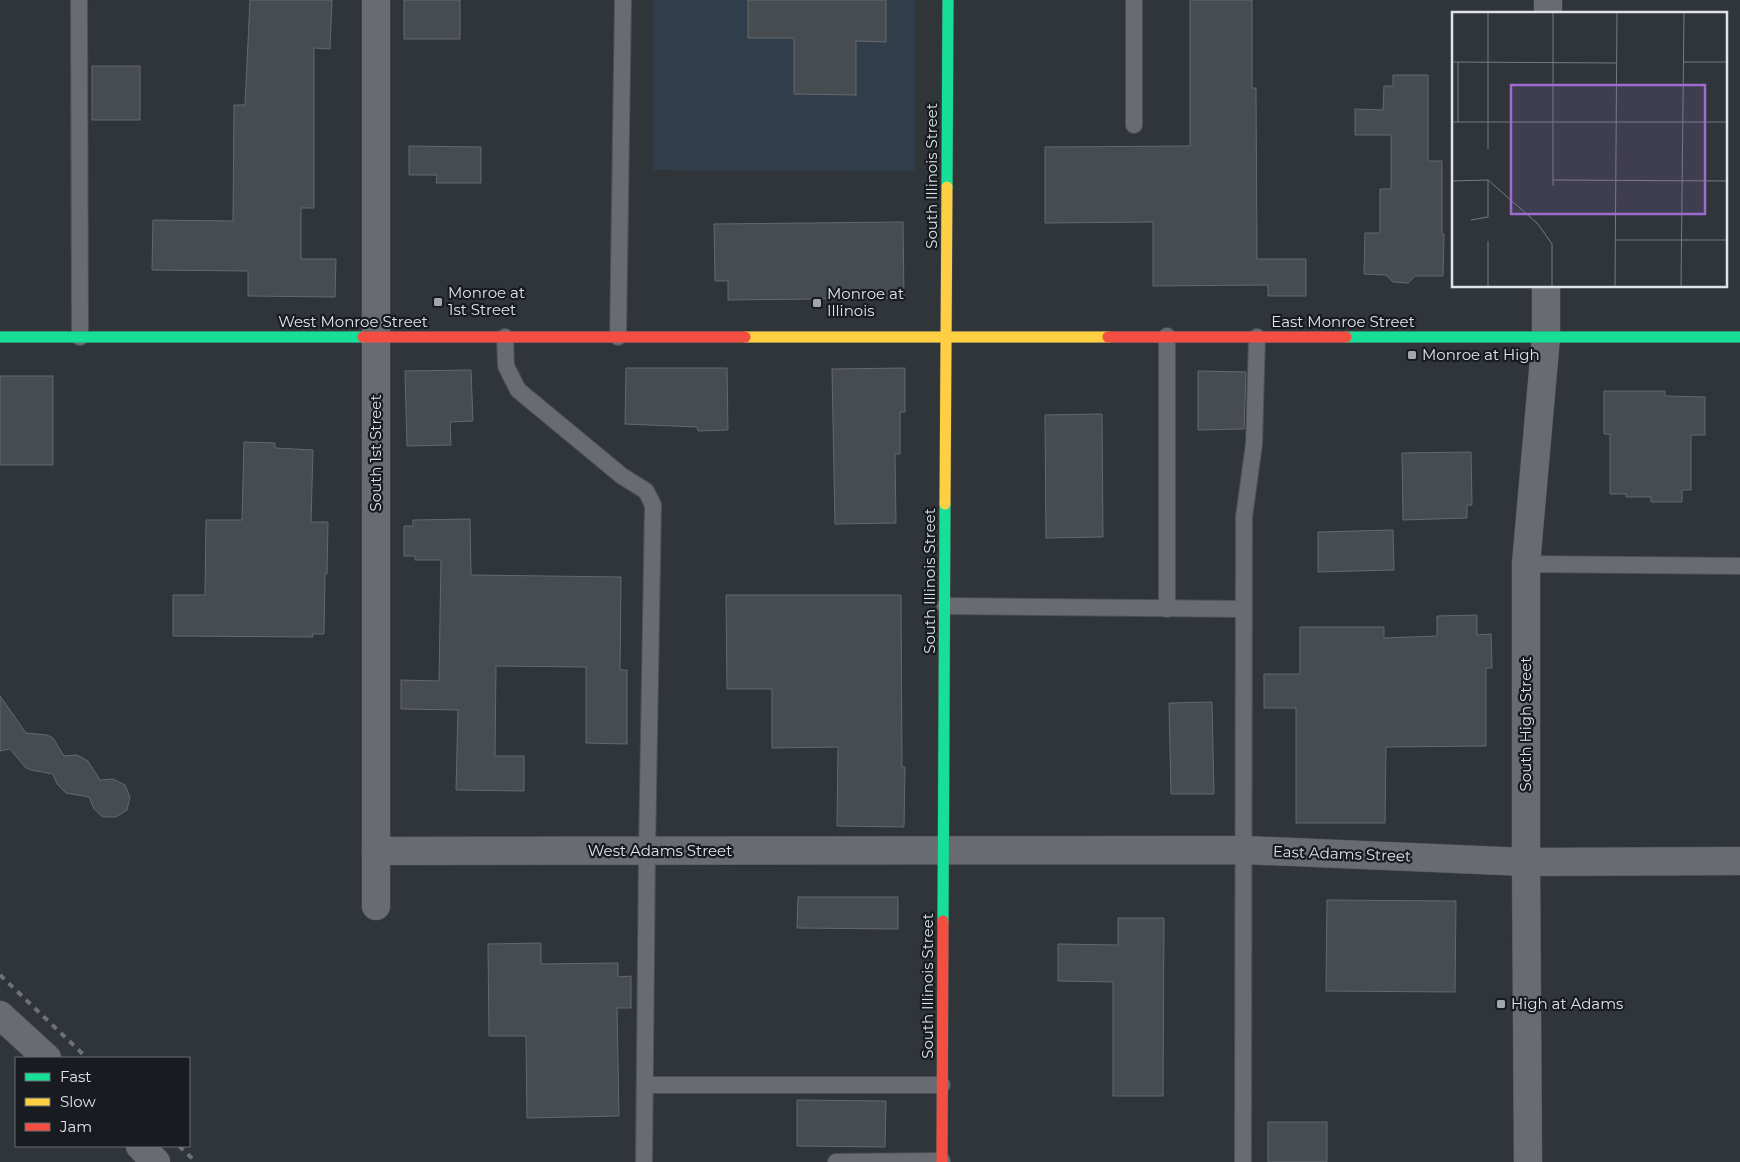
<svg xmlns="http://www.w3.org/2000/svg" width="1740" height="1162" font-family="Montserrat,sans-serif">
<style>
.built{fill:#303d4a}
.building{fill:#474c50;stroke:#65696d}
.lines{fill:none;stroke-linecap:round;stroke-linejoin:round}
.lane-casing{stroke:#4d5155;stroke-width:18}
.street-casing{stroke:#4d5155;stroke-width:29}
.fast-casing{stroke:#4d5155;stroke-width:12}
.slow-casing{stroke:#4d5155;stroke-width:12}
.jam-casing{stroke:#4d5155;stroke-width:12}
.lane{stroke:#686c70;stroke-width:16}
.street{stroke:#686c70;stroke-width:28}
.fast{stroke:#16e098;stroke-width:11}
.slow{stroke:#ffcf43;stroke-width:11}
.jam{stroke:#f24e42;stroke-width:11}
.rail{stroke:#6e7176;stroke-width:4;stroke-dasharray:6 6;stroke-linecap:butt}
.poi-dot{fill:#a0a6ac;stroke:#181c20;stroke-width:2}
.labels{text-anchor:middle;stroke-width:4.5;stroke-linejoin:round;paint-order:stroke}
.street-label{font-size:15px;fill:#dde3e9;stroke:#181c20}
.poi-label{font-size:15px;fill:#dde3e9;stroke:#181c20;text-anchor:start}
.inset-road{fill:none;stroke:#757b80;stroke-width:1}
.view{fill:#9d6cce;fill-opacity:0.15;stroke:#9d6cce;stroke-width:2.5}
.inset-edge{fill:none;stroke:#dde3e9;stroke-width:2.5}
</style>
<rect width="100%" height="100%" fill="#30353a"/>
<!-- built -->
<path class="built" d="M 653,0 L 915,0 L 915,171 L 653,170 Z"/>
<!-- building -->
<g class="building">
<path d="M 250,0 L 332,0 L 330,49 L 314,48 L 314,208 L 301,208 L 301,259 L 336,259 L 335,297 L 248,296 L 248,271 L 152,270 L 153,220 L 233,221 L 234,105 L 245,105 Z"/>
<rect x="404" y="0" width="56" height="39"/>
<path d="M 748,0 L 886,0 L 886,42 L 856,41 L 856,95 L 794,94 L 794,38 L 748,38 Z"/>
<path d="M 1190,0 L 1252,0 L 1252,88 L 1256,88 L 1257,259 L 1306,259 L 1306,296 L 1268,296 L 1268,285 L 1153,286 L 1153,222 L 1045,223 L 1045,147 L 1190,146 Z"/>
<rect x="92" y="66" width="48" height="54"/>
<path d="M 1393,75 L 1428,75 L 1428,161 L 1442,161 L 1442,234 L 1444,234 L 1443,276 L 1415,276 L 1408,283 L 1393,282 L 1386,275 L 1364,274 L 1365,233 L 1380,233 L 1380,189 L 1391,189 L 1391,135 L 1355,135 L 1355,109 L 1383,110 L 1384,86 L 1393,86 Z"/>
<path d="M 409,146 L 481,147 L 481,183 L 436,183 L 437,175 L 409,175 Z"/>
<path d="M 903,222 L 904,298 L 728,300 L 728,281 L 715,281 L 714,224 Z"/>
<path d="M 626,368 L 727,368 L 728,430 L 698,431 L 697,427 L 625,424 Z"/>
<path d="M 905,368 L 905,412 L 900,412 L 900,454 L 895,454 L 896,523 L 835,524 L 832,369 Z"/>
<path d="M 471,370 L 473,421 L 450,422 L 451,445 L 407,446 L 405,371 Z"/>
<path d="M 1198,371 L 1246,372 L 1244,429 L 1198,430 Z"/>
<rect x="0" y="376" width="53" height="89"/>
<path d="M 1604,391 L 1665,391 L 1665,396 L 1705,397 L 1705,435 L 1691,435 L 1691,490 L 1682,490 L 1682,502 L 1651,502 L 1651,497 L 1626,497 L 1626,494 L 1610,494 L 1610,434 L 1604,434 Z"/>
<path d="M 1102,414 L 1103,537 L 1046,538 L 1045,415 Z"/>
<path d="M 244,442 L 275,443 L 275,448 L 313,450 L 311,522 L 328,522 L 327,574 L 325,574 L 324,634 L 312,634 L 313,637 L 173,636 L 173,595 L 205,595 L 206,520 L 242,520 Z"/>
<path d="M 1471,452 L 1472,505 L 1467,505 L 1467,518 L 1403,520 L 1402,453 Z"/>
<path d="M 470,519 L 471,575 L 621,577 L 620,670 L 627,670 L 627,744 L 586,743 L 586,667 L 496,666 L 495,756 L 524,756 L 524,791 L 456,790 L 458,710 L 401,709 L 401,680 L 439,681 L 441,560 L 415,560 L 415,556 L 404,556 L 404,526 L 413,526 L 413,520 Z"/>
<path d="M 1393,530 L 1394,570 L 1318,572 L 1318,532 Z"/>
<path d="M 726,595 L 901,595 L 902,767 L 905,767 L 904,827 L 837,826 L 838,747 L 772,748 L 772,689 L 727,689 Z"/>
<path d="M 1477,615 L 1477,635 L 1491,634 L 1492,668 L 1486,668 L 1486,746 L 1386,747 L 1385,823 L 1296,823 L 1296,708 L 1264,708 L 1264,674 L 1300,674 L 1300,627 L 1384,627 L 1384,638 L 1437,636 L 1437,616 Z"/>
<path d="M 0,696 L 26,733 L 47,735 L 53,738 L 64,756 L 77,755 L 88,761 L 100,780 L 113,779 L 125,785 L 130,797 L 127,810 L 116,817 L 103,817 L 94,809 L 89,797 L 66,793 L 57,784 L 53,774 L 31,770 L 25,767 L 10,749 L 0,751 Z"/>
<path d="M 1212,702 L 1214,794 L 1171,794 L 1169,703 Z"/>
<path d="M 798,897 L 898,897 L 898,929 L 797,928 Z"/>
<path d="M 1327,900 L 1456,901 L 1455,992 L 1326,991 Z"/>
<path d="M 1118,918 L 1164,918 L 1163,1096 L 1113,1096 L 1113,982 L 1058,981 L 1058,944 L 1118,945 Z"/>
<path d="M 541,943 L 541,964 L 618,963 L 618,977 L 631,976 L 631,1008 L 617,1008 L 619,1116 L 527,1118 L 526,1036 L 489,1036 L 488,944 Z"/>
<path d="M 797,1100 L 886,1101 L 885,1147 L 797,1146 Z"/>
<rect x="1268" y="1122" width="59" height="40"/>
</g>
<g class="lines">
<!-- lane casing -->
<g class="lane-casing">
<g id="lane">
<path d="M 79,0 L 80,337"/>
<path d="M 1134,0 L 1134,125"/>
<path d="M 1167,336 L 1167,609"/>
<path d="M 505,337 L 506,366 L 518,390 L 622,476 L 646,491 L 653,505 L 647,851 L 644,1162"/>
<path d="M 618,337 L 623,0"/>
<path d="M 1526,564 L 1740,566"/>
<path d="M 945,606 L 1244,609"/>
<path d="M 645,1085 L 942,1085"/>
<path d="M 836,1162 L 942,1161"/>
<path d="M 1243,1162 L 1244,517 L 1254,444 L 1257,337"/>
</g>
</g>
<!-- street casing -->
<g class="street-casing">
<g id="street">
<path d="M 376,0 L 376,906"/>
<path d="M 1548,14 L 1548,0"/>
<path d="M 376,851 L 1244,850 L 1526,862 L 1740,861"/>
<path d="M 0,1015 L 47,1058"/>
<path d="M 140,1146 L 156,1162"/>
<path d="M 1528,1162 L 1526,862 L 1526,564 L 1546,337 L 1546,286"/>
</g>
</g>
<!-- fast casing -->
<g class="fast-casing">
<g id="fast">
<path d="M 947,187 L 948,0"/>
<path d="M 0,337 L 363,337"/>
<path d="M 1346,337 L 1740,337"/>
<path d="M 943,921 L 945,504"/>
</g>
</g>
<!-- slow casing -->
<g class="slow-casing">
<g id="slow">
<path d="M 745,337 L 1108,337"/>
<path d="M 945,504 L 947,187"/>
</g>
</g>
<!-- jam casing -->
<g class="jam-casing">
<g id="jam">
<path d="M 363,337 L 745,337"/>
<path d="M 1108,337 L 1346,337"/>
<path d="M 942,1162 L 943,921"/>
</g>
</g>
<!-- lane -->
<use href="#lane" class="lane"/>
<!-- street -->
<use href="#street" class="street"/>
<!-- fast -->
<use href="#fast" class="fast"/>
<!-- slow -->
<use href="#slow" class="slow"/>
<!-- jam -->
<use href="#jam" class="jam"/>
<!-- rail -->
<g class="rail">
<path d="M 0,975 L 87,1058"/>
<path d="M 179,1146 L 196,1162"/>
</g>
</g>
<!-- markers -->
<g class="poi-dot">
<rect x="433" y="297" width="10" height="10" rx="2.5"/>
<rect x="812" y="298" width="10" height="10" rx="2.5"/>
<rect x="1407" y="350" width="10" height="10" rx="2.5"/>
<rect x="1496" y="999" width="10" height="10" rx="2.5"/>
</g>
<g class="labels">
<!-- street labels -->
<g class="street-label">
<text transform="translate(932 176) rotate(-90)" y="5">South Illinois Street</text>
<text x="353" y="327">West Monroe Street</text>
<text x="1343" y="327">East Monroe Street</text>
<text transform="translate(376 453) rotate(-90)" y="5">South 1st Street</text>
<text transform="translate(930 581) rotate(-90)" y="5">South Illinois Street</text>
<text transform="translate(1526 724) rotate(-90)" y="5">South High Street</text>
<text x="660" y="856">West Adams Street</text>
<text transform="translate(1342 854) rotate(2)" y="5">East Adams Street</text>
<text transform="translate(928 986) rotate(-90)" y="5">South Illinois Street</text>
</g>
<!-- poi labels -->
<g class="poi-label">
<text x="448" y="298">Monroe at<tspan x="448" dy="17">1st Street</tspan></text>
<text x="827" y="299">Monroe at<tspan x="827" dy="17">Illinois</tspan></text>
<text x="1422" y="360">Monroe at High</text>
<text x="1511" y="1009">High at Adams</text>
</g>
</g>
<!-- overview -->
<g transform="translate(1452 12)">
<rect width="275" height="275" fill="#30353a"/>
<path class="inset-road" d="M 0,50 L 165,51M 6,50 L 6,110M 231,50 L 275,50M 0,110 L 275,110M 36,137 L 36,0M 101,168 L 275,169M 0,169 L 36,168 L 86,212 L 100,232 L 100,275M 101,174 L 101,0M 19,208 L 36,205 L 36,168M 164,228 L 275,228M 36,229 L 36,275M 163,275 L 165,0M 229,275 L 232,0"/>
<path class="view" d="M 59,73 L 253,73 L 253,202 L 59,202 Z"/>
<rect width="275" height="275" class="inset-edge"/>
</g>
<!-- legend -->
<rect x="15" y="1057" width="175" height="90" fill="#181c20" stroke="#676c70"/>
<rect x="25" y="1073" width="25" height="8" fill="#16e098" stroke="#676c70"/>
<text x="60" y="1082" font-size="15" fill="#dde3e9">Fast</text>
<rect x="25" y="1098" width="25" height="8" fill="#ffcf43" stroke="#676c70"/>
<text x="60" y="1107" font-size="15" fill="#dde3e9">Slow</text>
<rect x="25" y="1123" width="25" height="8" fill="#f24e42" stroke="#676c70"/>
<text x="60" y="1132" font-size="15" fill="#dde3e9">Jam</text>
</svg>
